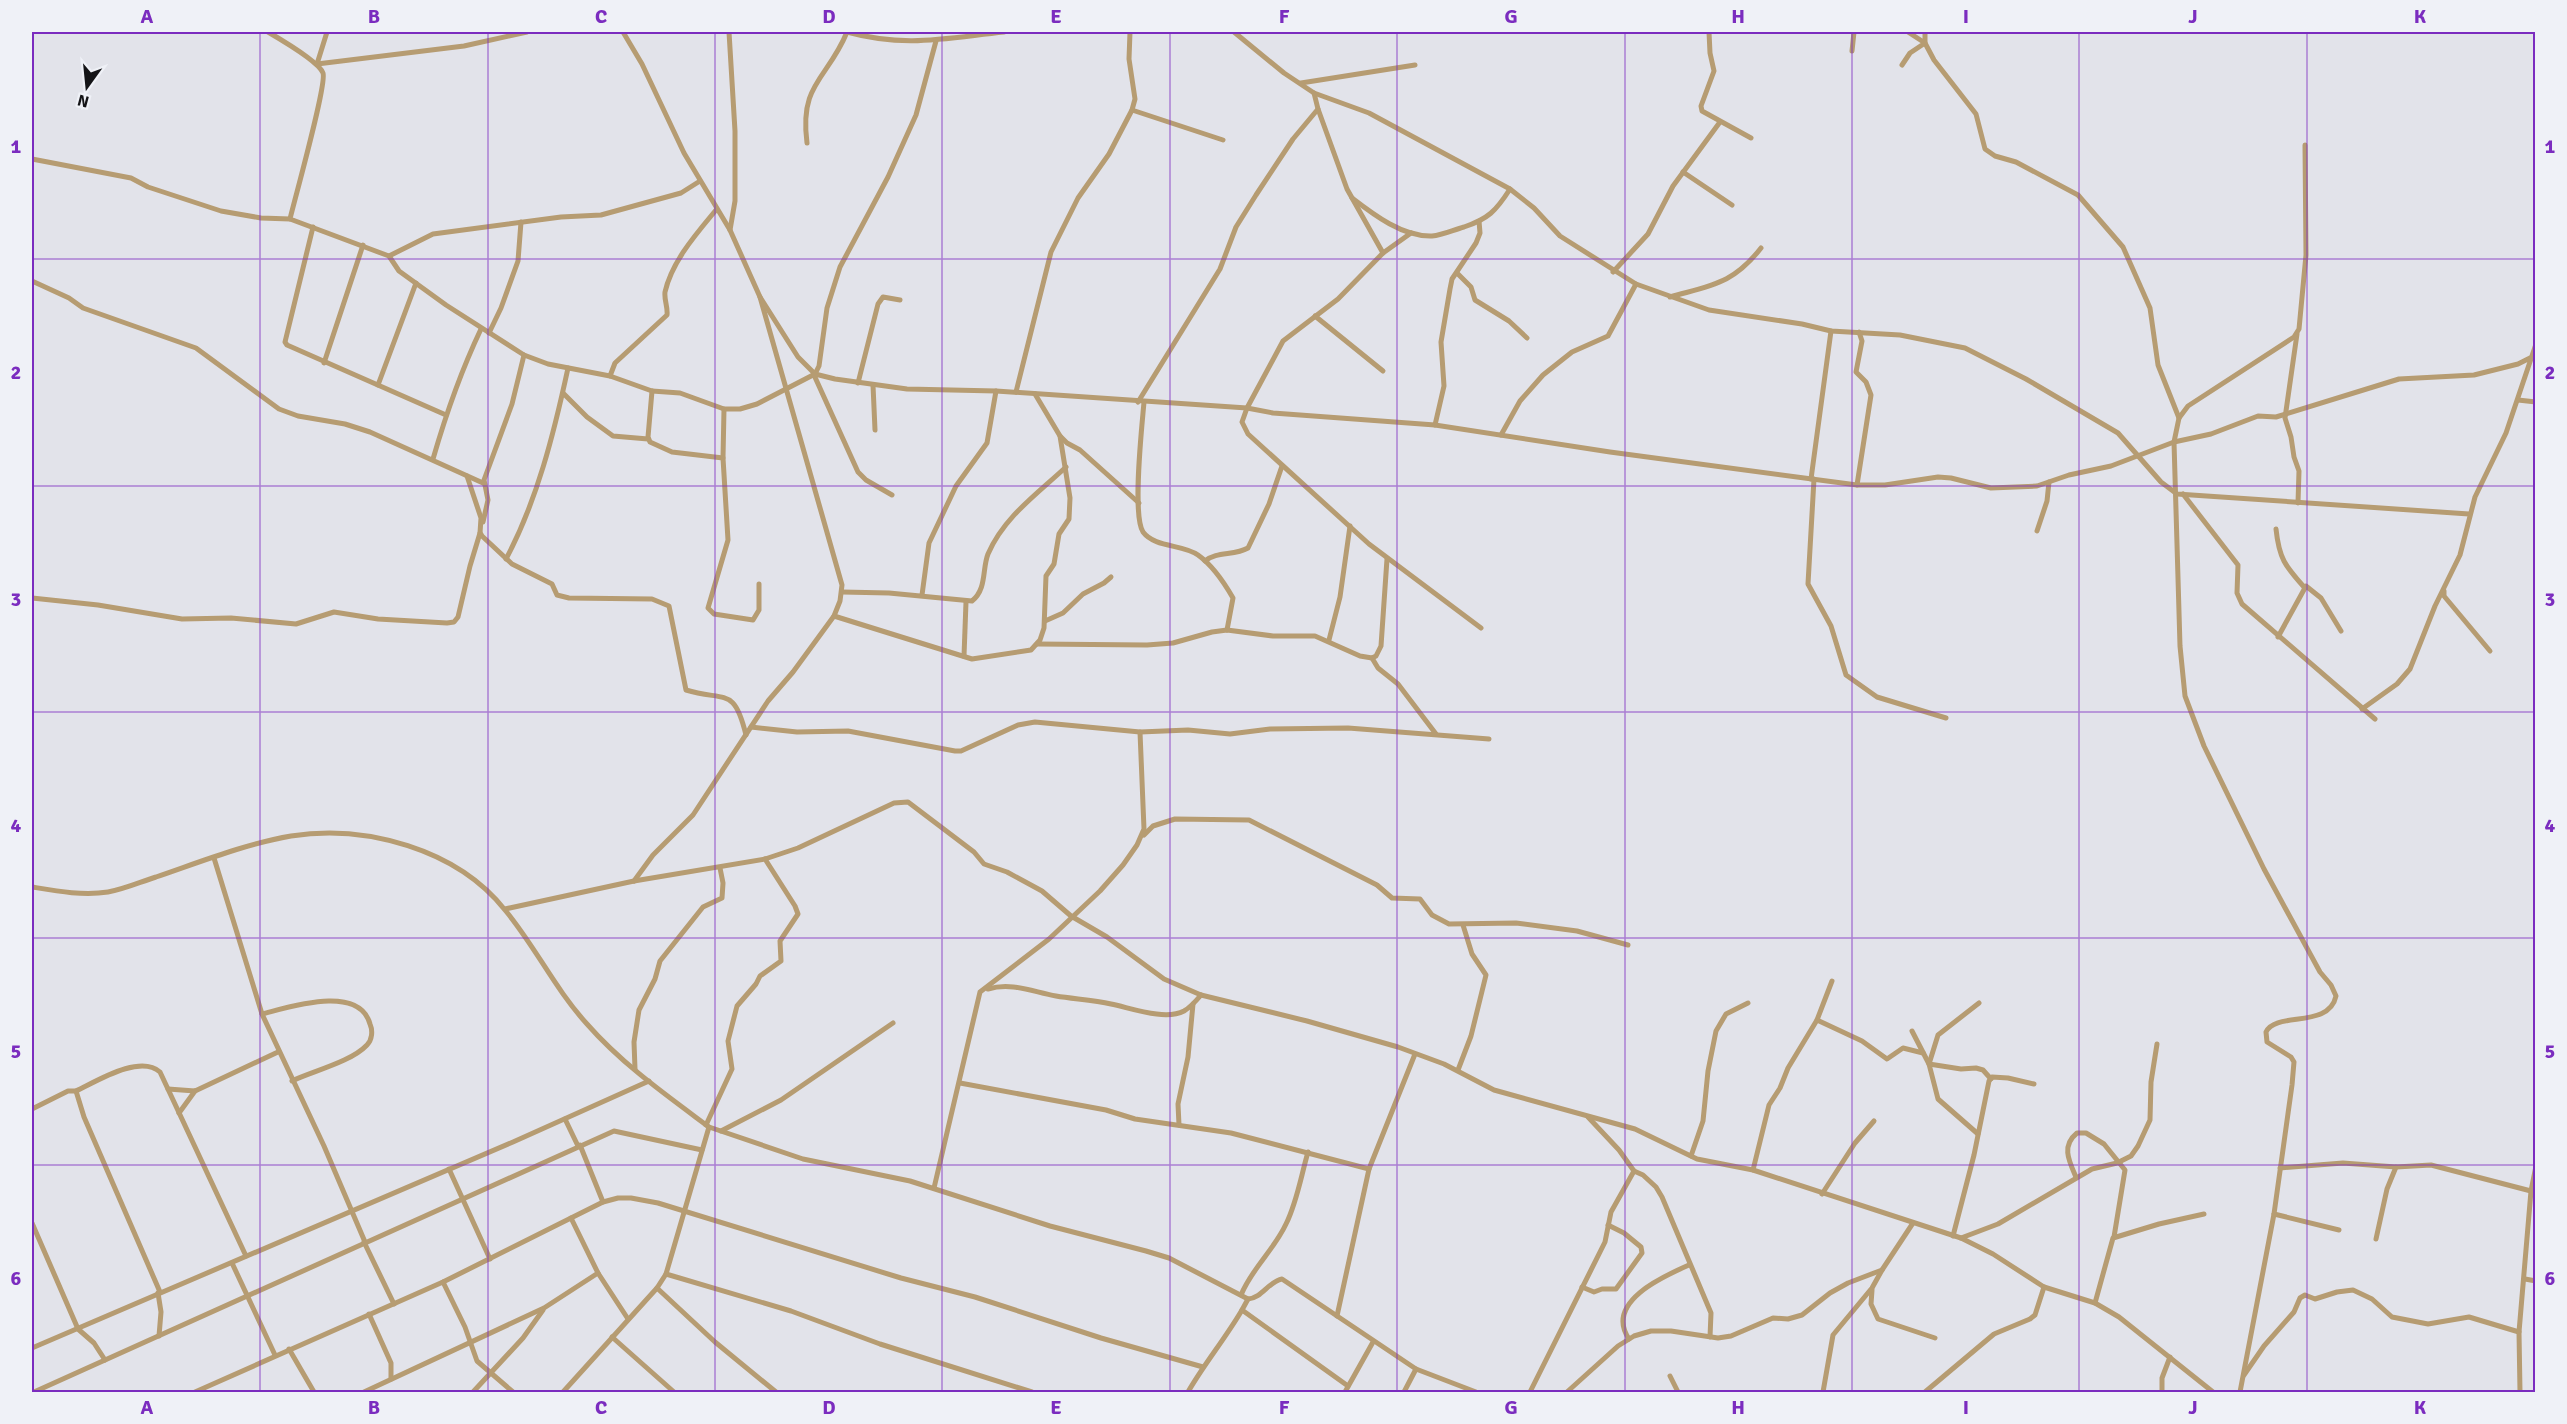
<svg xmlns="http://www.w3.org/2000/svg" width="2567" height="1424" font-family="Signika,sans-serif">
<style>
.lines{fill:none;stroke-linecap:round;stroke-linejoin:round}
.street{stroke:#b69c72;stroke-width:5}
.grid{fill:none;stroke:#7b2cbf;stroke-width:1.5;stroke-opacity:0.55}
.neatline{fill:none;stroke:#7b2cbf;stroke-width:2}
.grid-label{font-size:20px;text-anchor:middle;font-weight:bold;fill:#7b2cbf}
</style>
<rect width="100%" height="100%" fill="#e2e3ea"/>
<g class="lines">
<!-- street -->
<g class="street">
<path d="M 268,32 C 280,39 319,62 323,73 C 327,84 295,198 290,219 L 389,256 L 399,271 L 446,305 L 524,355 L 548,364 L 610,376 L 652,391 L 680,393 L 724,409 L 740,409 L 757,404 L 815,374 L 819,366 L 827,308 L 840,267 L 888,177 L 916,115 L 936,41"/>
<path d="M 623,32 L 642,64 L 684,153 L 730,230 L 760,297 L 842,585 L 840,601 L 834,616 L 793,672 L 768,701 L 693,815 L 653,855 L 634,881"/>
<path d="M 729,32 L 735,131 L 735,201 L 730,230"/>
<path d="M 847,32 C 905,48 946,38 1004,32"/>
<path d="M 1234,32 L 1284,73 L 1314,93 L 1369,113 L 1510,189 L 1534,208 L 1560,236 L 1636,284 L 1709,310 L 1802,324 L 1831,331 L 1900,335 L 1965,348 L 2026,379 L 2118,433 L 2161,482 L 2177,494 L 2469,514"/>
<path d="M 1709,32 L 1710,53 L 1714,71 L 1701,106 L 1702,111 L 1751,138"/>
<path d="M 1925,32 L 1925,43 L 1934,60 L 1976,114 L 1985,149 L 1995,156 L 2016,162 L 2078,195 L 2123,247 L 2150,308 L 2158,365 L 2179,418"/>
<path d="M 1852,51 L 1854,32"/>
<path d="M 317,64 L 464,46 L 527,32"/>
<path d="M 317,64 L 327,32"/>
<path d="M 1902,65 L 1910,53 L 1925,43 L 1908,32"/>
<path d="M 1301,83 L 1415,65"/>
<path d="M 1318,109 L 1347,189 L 1383,253"/>
<path d="M 1132,110 L 1223,140"/>
<path d="M 807,143 C 799,83 828,79 847,32"/>
<path d="M 32,159 L 131,178 L 148,187 L 221,211 L 261,218 L 290,219"/>
<path d="M 1683,172 L 1732,205"/>
<path d="M 1352,198 C 1374,215 1403,237 1432,236 C 1443,235 1453,230 1464,227 C 1488,219 1496,211 1510,189"/>
<path d="M 313,227 L 285,342 L 287,345 L 446,415"/>
<path d="M 1411,233 L 1383,253 L 1338,299 L 1283,341 L 1247,408 L 1242,422 L 1248,434 L 1369,544 L 1481,628"/>
<path d="M 389,256 L 433,234 L 561,217 L 601,215 L 681,193 L 700,181"/>
<path d="M 1613,272 L 1648,234 L 1673,186 L 1720,122"/>
<path d="M 1458,274 L 1471,287 L 1475,300 L 1509,321 L 1527,338"/>
<path d="M 32,281 L 69,298 L 83,308 L 196,348 L 279,409 L 298,416 L 345,424 L 370,432 L 483,483"/>
<path d="M 760,297 L 798,357 L 815,374 L 835,379 L 907,389 L 996,391 L 1247,408 L 1273,413 L 1435,425 L 1610,452 L 1857,485 L 1885,485 L 1938,477 L 1951,478 L 1991,488 L 2037,486 L 2069,475 L 2111,466 L 2174,442 L 2211,434 L 2258,416 L 2276,417 L 2399,379 L 2474,375 L 2518,364 L 2530,358"/>
<path d="M 1670,297 C 1712,285 1733,284 1761,248"/>
<path d="M 1315,316 L 1383,371"/>
<path d="M 489,333 L 501,308 L 518,261 L 521,222"/>
<path d="M 2297,334 L 2285,418 L 2291,437 L 2294,457 L 2299,471 L 2298,503"/>
<path d="M 324,363 L 363,245"/>
<path d="M 814,375 L 858,472 L 866,480 L 892,495"/>
<path d="M 610,376 L 615,363 L 667,315 C 668,307 664,300 665,292 C 672,261 697,233 716,210"/>
<path d="M 858,383 L 878,304 L 883,297 L 900,300"/>
<path d="M 378,385 L 416,283"/>
<path d="M 873,385 L 875,430"/>
<path d="M 652,391 L 648,437 L 650,442 L 672,452 L 723,458"/>
<path d="M 1016,392 L 1051,252 L 1078,198 L 1109,154 L 1132,110 L 1135,99 L 1129,59 L 1130,32"/>
<path d="M 563,393 L 587,417 L 613,436 L 648,439"/>
<path d="M 2518,400 L 2536,402"/>
<path d="M 1138,402 L 1220,269 L 1236,227 L 1256,195 L 1293,139 L 1318,109 L 1314,93"/>
<path d="M 1144,402 C 1142,426 1132,515 1143,532 C 1155,548 1183,544 1198,555 C 1212,565 1225,584 1233,598 L 1227,630"/>
<path d="M 724,409 L 723,458 L 728,540 L 708,608 L 714,614 L 753,620 L 759,610 L 759,584"/>
<path d="M 1435,425 L 1444,386 L 1441,342 L 1450,289 L 1452,279 L 1476,243 L 1480,233 L 1479,221"/>
<path d="M 1501,435 L 1520,401 L 1543,375 L 1572,352 L 1608,336 L 1636,284"/>
<path d="M 1060,436 L 1067,443 L 1080,450 L 1139,503"/>
<path d="M 433,459 C 446,414 461,371 481,329"/>
<path d="M 467,476 L 481,518 L 480,533 L 482,536 L 512,564 L 552,584 L 557,595 L 569,598 L 652,599 L 669,606 L 686,690 C 726,702 734,686 746,735"/>
<path d="M 1811,479 L 1831,331"/>
<path d="M 1814,479 L 1808,584 L 1831,626 L 1846,675 L 1877,697 L 1946,718"/>
<path d="M 1857,485 L 1871,395 L 1866,382 L 1856,372 L 1862,341 L 1859,332"/>
<path d="M 2183,494 L 2238,565 L 2237,593 L 2242,604 L 2375,719"/>
<path d="M 483,522 L 488,500 L 484,480 L 512,404 L 524,355"/>
<path d="M 2276,529 C 2279,558 2285,566 2304,587"/>
<path d="M 2037,531 L 2047,501 L 2049,482"/>
<path d="M 506,559 C 537,501 554,433 568,368"/>
<path d="M 1205,561 C 1217,551 1234,556 1248,548 L 1269,504 L 1282,466"/>
<path d="M 2444,591 L 2444,596 L 2490,651"/>
<path d="M 842,592 L 889,593 L 972,601 C 987,589 982,569 988,554 C 1004,517 1037,494 1066,467"/>
<path d="M 922,595 L 929,543 L 956,486 L 987,443 L 996,391"/>
<path d="M 32,598 L 98,605 L 182,619 L 231,618 L 296,624 L 334,612 L 378,619 L 447,623 L 454,622 L 458,617 L 470,566 L 480,533"/>
<path d="M 834,616 L 972,659 L 1031,650 L 1040,640 L 1044,628 L 1046,576 L 1054,564 L 1059,534 L 1069,519 L 1070,498 L 1060,436 L 1035,394"/>
<path d="M 1045,621 L 1063,613 L 1083,594 L 1104,583 L 1111,577"/>
<path d="M 2278,637 L 2306,586 L 2321,598 L 2341,631"/>
<path d="M 1329,640 L 1340,597 L 1350,526"/>
<path d="M 1037,644 L 1147,645 L 1173,643 L 1212,632 L 1227,630 L 1273,636 L 1315,636 L 1360,656 L 1372,658 L 1376,656 L 1381,646 L 1387,559"/>
<path d="M 964,656 L 966,602"/>
<path d="M 1372,658 L 1378,668 L 1398,684 L 1436,734"/>
<path d="M 2362,709 L 2397,684 L 2410,669 L 2435,606 L 2460,555 L 2475,497 L 2506,433 L 2536,344"/>
<path d="M 751,727 L 797,732 L 848,731 L 955,751 L 961,751 L 1018,725 L 1035,722 L 1140,732 L 1188,730 L 1230,734 L 1270,729 L 1348,728 L 1489,739"/>
<path d="M 1144,835 L 1153,826 L 1175,819 L 1249,820 L 1377,885 L 1392,898 L 1420,899 L 1432,915 L 1449,924 L 1516,923 L 1577,931 L 1628,945"/>
<path d="M 214,858 L 262,1014 L 324,1146 L 365,1242"/>
<path d="M 32,887 C 56,891 83,896 108,892 C 125,889 140,882 156,877 C 200,862 245,844 291,836 C 365,824 457,849 505,910 C 535,946 555,989 587,1024 C 622,1064 666,1095 709,1127 L 666,1274 L 657,1288 L 563,1392"/>
<path d="M 505,909 L 634,881 L 765,859 L 798,848 L 894,803 L 908,802 L 974,852 L 984,864 L 1007,872 L 1042,891 L 1071,916 L 1107,937 L 1164,979 L 1201,995 L 1307,1021 L 1398,1047 L 1444,1064 L 1494,1090 L 1635,1129 L 1697,1159 L 1753,1170 L 1961,1238 L 1993,1254 L 2044,1287 L 2095,1303 L 2119,1317 L 2213,1392"/>
<path d="M 988,989 C 1012,982 1033,992 1056,996 C 1074,999 1093,1000 1111,1004 C 1131,1008 1165,1021 1184,1011 C 1191,1007 1196,1001 1201,995"/>
<path d="M 1979,1003 L 1938,1035 L 1929,1064 L 1961,1069 L 1976,1068 L 1983,1070 L 1991,1079"/>
<path d="M 262,1014 C 290,1007 359,984 370,1024 C 373,1031 372,1040 367,1045 C 351,1062 313,1071 292,1081"/>
<path d="M 1817,1020 L 1862,1041 L 1887,1059 L 1903,1048 L 1923,1053"/>
<path d="M 1912,1031 L 1929,1064 L 1938,1099 L 1978,1134"/>
<path d="M 635,1069 L 634,1042 L 639,1010 L 655,979 L 660,961 L 703,907 L 722,898 L 723,883 L 720,868"/>
<path d="M 1458,1070 L 1471,1036 L 1486,975 L 1472,954 L 1463,925"/>
<path d="M 960,1083 L 1106,1110 L 1135,1119 L 1231,1133 L 1369,1169"/>
<path d="M 168,1089 L 195,1091 L 278,1052"/>
<path d="M 32,1109 L 68,1091 L 76,1091"/>
<path d="M 179,1113 L 195,1091"/>
<path d="M 1588,1117 L 1619,1150 L 1634,1171 L 1643,1175 L 1656,1187 L 1662,1197 L 1711,1313 L 1710,1337"/>
<path d="M 565,1119 L 578,1146"/>
<path d="M 706,1125 L 732,1069 L 728,1041 L 737,1006 L 756,984 L 760,976 L 781,961 L 780,941 L 798,914 L 795,906 L 765,859"/>
<path d="M 1179,1125 L 1178,1104 L 1188,1057 L 1193,1004"/>
<path d="M 709,1127 L 803,1159 L 910,1181 L 1050,1226 L 1146,1251 L 1169,1258 L 1248,1299 C 1262,1298 1268,1282 1282,1279 L 1416,1369 L 1476,1392"/>
<path d="M 721,1131 L 781,1100 L 893,1023"/>
<path d="M 580,1145 L 603,1202"/>
<path d="M 1691,1156 L 1703,1121 L 1708,1071 L 1716,1031 L 1726,1014 L 1748,1003"/>
<path d="M 2280,1168 L 2343,1163 L 2396,1167 L 2431,1165 L 2531,1191"/>
<path d="M 449,1169 L 490,1259"/>
<path d="M 1753,1170 L 1769,1105 L 1780,1088 L 1788,1068 L 1817,1020 L 1832,981"/>
<path d="M 2076,1177 C 2069,1161 2061,1146 2077,1133 L 2086,1133 L 2104,1144 L 2125,1170 L 2114,1237"/>
<path d="M 934,1188 L 980,992 L 1049,939 L 1100,891 L 1123,865 L 1137,845 L 1144,829 L 1140,732"/>
<path d="M 1822,1194 L 1855,1143 L 1874,1121"/>
<path d="M 2274,1214 L 2339,1230"/>
<path d="M 571,1218 L 598,1273 L 628,1319"/>
<path d="M 32,1223 L 78,1329 L 94,1343 L 105,1360"/>
<path d="M 1953,1236 L 1974,1155 L 1989,1081 L 1992,1077 L 2008,1078 L 2034,1084"/>
<path d="M 1961,1238 L 1998,1224 L 2092,1169 L 2117,1163 L 2131,1156 L 2138,1146 L 2150,1120 L 2151,1082 L 2157,1044"/>
<path d="M 2376,1239 L 2387,1189 L 2396,1167"/>
<path d="M 364,1242 L 394,1304"/>
<path d="M 232,1263 L 275,1355"/>
<path d="M 666,1274 L 791,1311 L 880,1344 L 1032,1392"/>
<path d="M 2525,1279 L 2536,1281"/>
<path d="M 443,1282 L 465,1327 L 477,1361 L 513,1392"/>
<path d="M 1582,1287 L 1594,1292 L 1602,1289 L 1616,1289 L 1642,1253 L 1641,1247 L 1624,1233 L 1608,1225"/>
<path d="M 657,1288 L 715,1342 L 776,1392"/>
<path d="M 1872,1290 L 1871,1304 L 1878,1319 L 1935,1338"/>
<path d="M 160,1292 L 84,1117 L 76,1091 C 97,1081 140,1054 160,1072 L 246,1256"/>
<path d="M 158,1293 L 161,1312 L 159,1336"/>
<path d="M 1241,1295 C 1252,1268 1274,1250 1286,1224 C 1297,1202 1301,1176 1308,1152"/>
<path d="M 1248,1299 L 1242,1310 L 1348,1386"/>
<path d="M 2095,1303 L 2113,1238 L 2159,1224 L 2204,1214"/>
<path d="M 369,1314 L 391,1363 L 391,1379"/>
<path d="M 1337,1316 L 1369,1169 L 1415,1054"/>
<path d="M 612,1337 L 674,1392"/>
<path d="M 1629,1339 C 1604,1302 1664,1276 1689,1265"/>
<path d="M 32,1348 L 513,1142 L 649,1081"/>
<path d="M 289,1349 L 314,1392"/>
<path d="M 2244,1375 L 2264,1346 L 2294,1312 L 2300,1298 L 2305,1295 L 2315,1299 L 2337,1292 L 2353,1290 L 2372,1299 L 2392,1317 L 2428,1324 L 2469,1317 L 2519,1332"/>
<path d="M 1670,1376 L 1678,1392"/>
<path d="M 34,1392 L 614,1131 L 702,1150"/>
<path d="M 195,1392 L 443,1282 L 603,1202 L 618,1198 L 631,1198 L 658,1203 L 901,1278 L 975,1297 L 1101,1338 L 1203,1367"/>
<path d="M 364,1392 L 544,1308 L 598,1273"/>
<path d="M 473,1392 L 523,1338 L 543,1310"/>
<path d="M 1188,1392 C 1204,1364 1225,1339 1242,1310"/>
<path d="M 1345,1392 L 1373,1342"/>
<path d="M 1404,1392 L 1416,1369"/>
<path d="M 1530,1392 L 1605,1242 L 1611,1212 L 1634,1171"/>
<path d="M 1567,1392 L 1618,1346 L 1634,1336 L 1651,1331 L 1671,1331 L 1718,1338 L 1731,1336 L 1773,1318 L 1788,1319 L 1802,1315 L 1830,1293 L 1848,1283 L 1882,1270 L 1913,1223"/>
<path d="M 1823,1392 L 1833,1335 L 1872,1288 L 1882,1270"/>
<path d="M 1925,1392 L 1994,1334 L 2030,1319 L 2035,1315 L 2044,1287"/>
<path d="M 2162,1392 L 2162,1378 L 2170,1357"/>
<path d="M 2240,1392 L 2274,1214 L 2292,1085 L 2294,1062 L 2291,1057 L 2267,1042 L 2266,1032 C 2276,1011 2329,1029 2336,996 L 2331,985 L 2320,972 L 2264,869 L 2204,746 L 2185,696 L 2180,646 L 2174,442 L 2179,418 L 2188,406 L 2294,337 L 2299,329 L 2306,255 L 2305,145"/>
<path d="M 2520,1392 L 2519,1332 L 2531,1191 L 2536,1166"/>
</g>
</g>
<!-- grid -->
<path class="grid" d="M 260,32 L 260,1392M 488,32 L 488,1392M 715,32 L 715,1392M 942,32 L 942,1392M 1170,32 L 1170,1392M 1397,32 L 1397,1392M 1625,32 L 1625,1392M 1852,32 L 1852,1392M 2079,32 L 2079,1392M 2307,32 L 2307,1392M 32,259 L 2536,259M 32,486 L 2536,486M 32,712 L 2536,712M 32,938 L 2536,938M 32,1165 L 2536,1165"/>
<!-- border -->
<rect width="2567" height="1424" fill="none" stroke="#eff1f7" stroke-width="66"/>
<!-- north arrow -->
<g transform="translate(87 87) rotate(195)" stroke="#eff1f7" stroke-width="4.5" paint-order="stroke">
<path d="M0-4.5L10 22L0 15L-10 22Z" fill="#141417"/>
<text y="-9" font-size="16" font-weight="bold" text-anchor="middle" fill="#141417">N</text>
</g>
<rect x="33" y="33" width="2501" height="1358" class="neatline"/>
<g class="grid-label">
<text x="147" y="23">A</text>
<text x="374" y="23">B</text>
<text x="601" y="23">C</text>
<text x="829" y="23">D</text>
<text x="1056" y="23">E</text>
<text x="1284" y="23">F</text>
<text x="1511" y="23">G</text>
<text x="1738" y="23">H</text>
<text x="1966" y="23">I</text>
<text x="2193" y="23">J</text>
<text x="2420" y="23">K</text>
<text x="16" y="153">1</text>
<text x="2550" y="153">1</text>
<text x="16" y="379">2</text>
<text x="2550" y="379">2</text>
<text x="16" y="606">3</text>
<text x="2550" y="606">3</text>
<text x="16" y="832">4</text>
<text x="2550" y="832">4</text>
<text x="16" y="1058">5</text>
<text x="2550" y="1058">5</text>
<text x="16" y="1285">6</text>
<text x="2550" y="1285">6</text>
<text x="147" y="1414">A</text>
<text x="374" y="1414">B</text>
<text x="601" y="1414">C</text>
<text x="829" y="1414">D</text>
<text x="1056" y="1414">E</text>
<text x="1284" y="1414">F</text>
<text x="1511" y="1414">G</text>
<text x="1738" y="1414">H</text>
<text x="1966" y="1414">I</text>
<text x="2193" y="1414">J</text>
<text x="2420" y="1414">K</text>
</g>
</svg>
